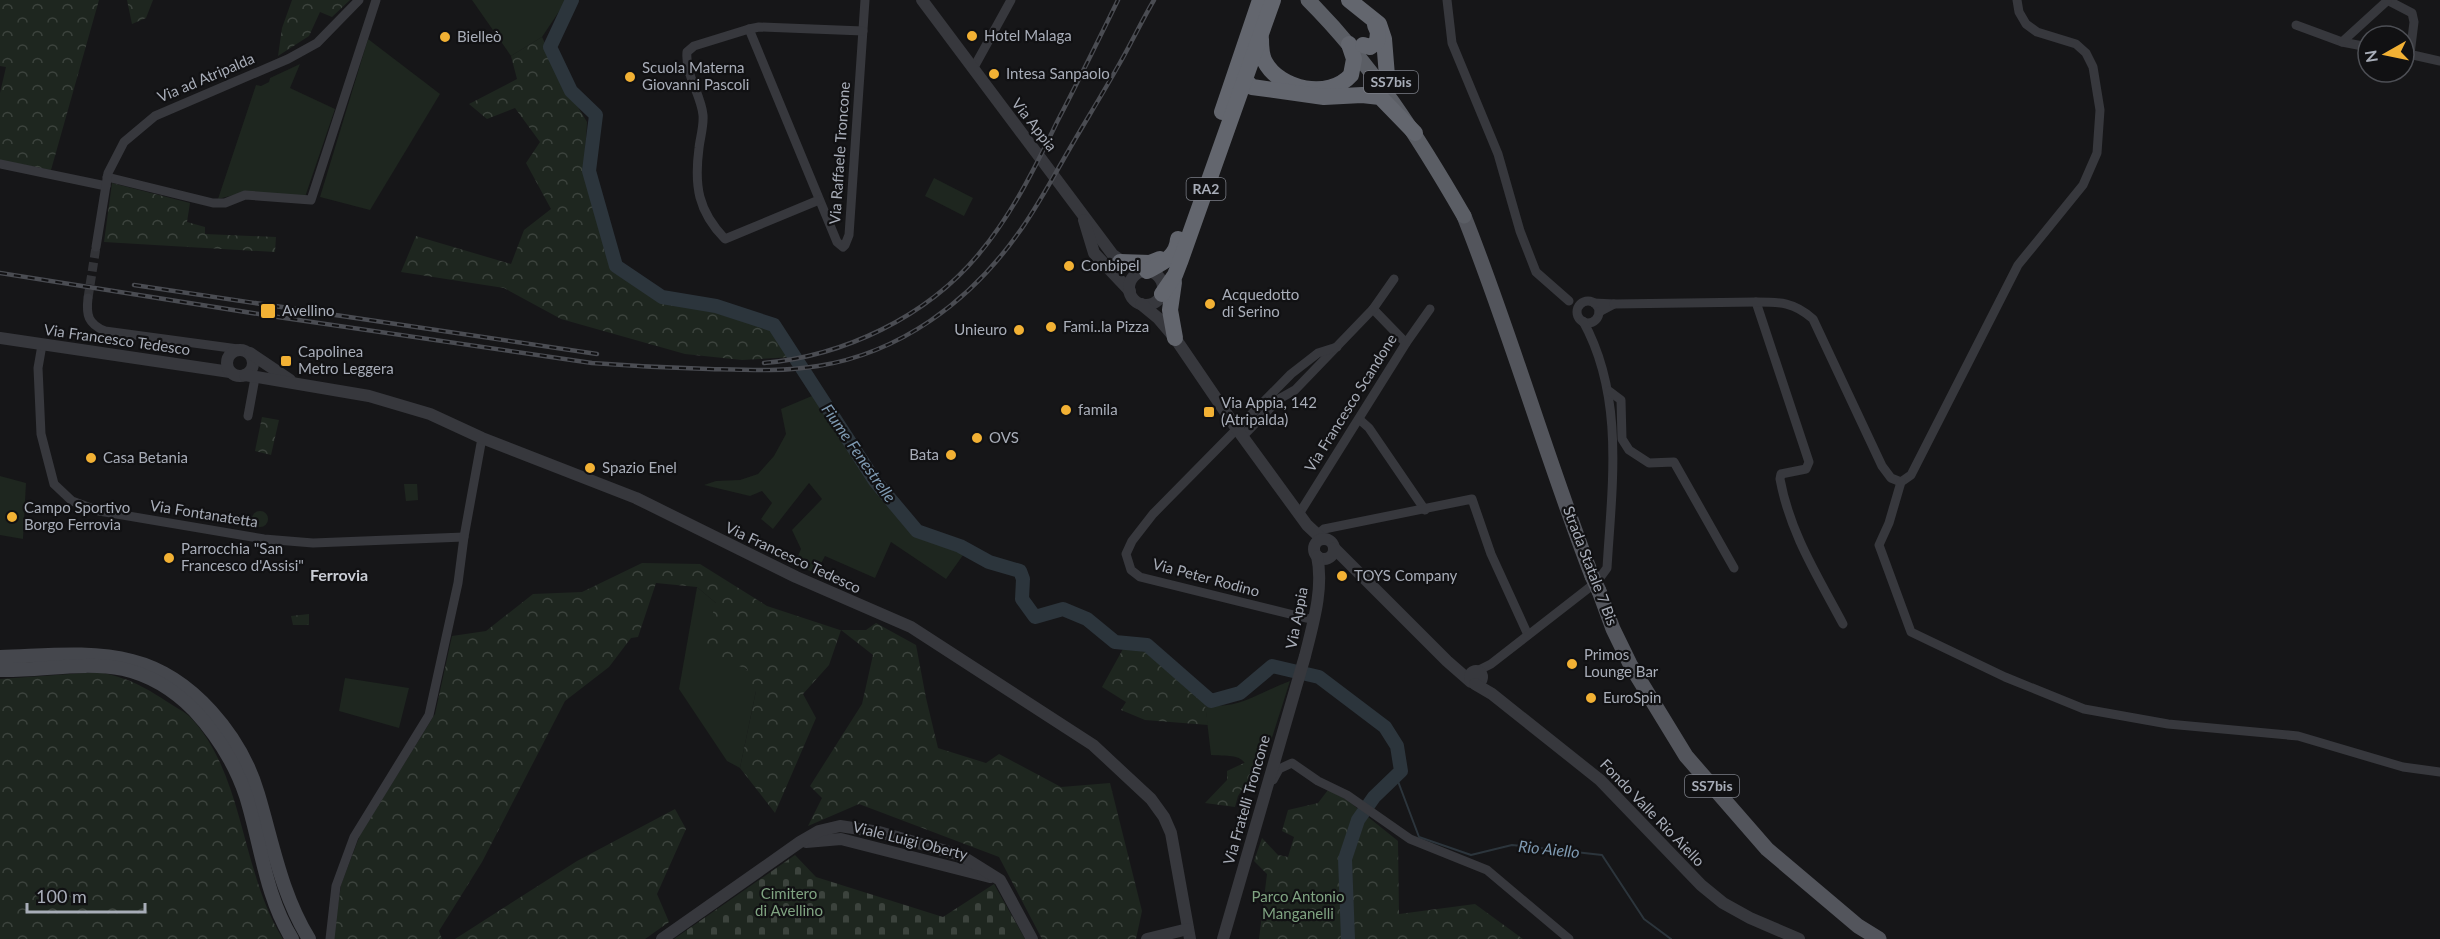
<svg xmlns="http://www.w3.org/2000/svg" width="2440" height="939" font-family="Lato,sans-serif">
<style>
.grass{fill:#1e261f}
.forest{fill:url(#forest-crowns)}
.cemetery{fill:url(#cemetery-stones)}
.lines{fill:none;stroke-linecap:round;stroke-linejoin:round}
.stream{stroke:#2c353c;stroke-width:2}
.river{stroke:#2c353c;stroke-width:14}
.minor-tunnel{stroke:#333438;stroke-width:9;stroke-dasharray:9 4.5;stroke-linecap:butt}
.minor{stroke:#37383d;stroke-width:9}
.tertiary{stroke:#37383d;stroke-width:12}
.secondary{stroke:#45474d;stroke-width:14}
.primary{stroke:#53555c;stroke-width:15}
.trunk{stroke:#5b5e65;stroke-width:15}
.motorway{stroke:#63666e;stroke-width:16}
.rail-casing{stroke:#4a4c52;stroke-width:4.5}
.rail{stroke:#111113;stroke-width:2;stroke-dasharray:7;stroke-linecap:butt}
.primary-bridge{stroke:#53555c;stroke-width:15}
.poi-dot{fill:#f2b134;stroke:#111113;stroke-width:2}
.labels{text-anchor:middle;stroke-width:4.5;stroke-linejoin:round;paint-order:stroke}
.shield{fill:#111113;stroke:#7b7e86;stroke-width:1.5}
.shield-label{font-size:14px;font-weight:bold;fill:#a8adb8}
.poi-label{font-size:15px;fill:#a8adb8;stroke:#111113;text-anchor:start}
.street-label{font-size:15px;fill:#a8adb8;stroke:#111113}
.park-label{font-size:15px;fill:#7fa381;stroke:#111113}
.water-label{font-size:16px;font-style:italic;fill:#7f9bb3;stroke:#111113}
.neighbourhood-label{font-size:16px;font-weight:bold;fill:#c9ccd4;stroke:#111113}
</style>
<defs>
<pattern id="forest-crowns" width="20" height="18" patternUnits="userSpaceOnUse" patternTransform="scale(1.5)"><rect width="20" height="18" fill="#1e261f"/><path d="M2 6a3 3 0 1 1 6 0M12 15a3 3 0 1 1 6 0" fill="none" stroke="#3c433d"/></pattern>
<pattern id="cemetery-stones" width="16" height="16" patternUnits="userSpaceOnUse" patternTransform="scale(1.5)"><rect width="16" height="16" fill="#1e261f"/><path d="M2 7V4a2 2 0 0 1 4 0v3zM10 15v-3a2 2 0 0 1 4 0v3z" fill="#3c433d"/></pattern>
</defs>
<rect width="100%" height="100%" fill="#161618"/>
<!-- grass -->
<g class="grass">
<path d="M 472,0 L 564,0 L 566,1 L 542,37 L 511,56 Z"/>
<path d="M 368,39 L 440,94 L 370,210 L 320,197 Z"/>
<path d="M 300,64 L 290,88 L 335,109 L 305,197 L 242,193 L 218,199 L 256,85 L 261,86 L 269,82 L 270,78 Z"/>
<path d="M 934,178 L 973,198 L 964,216 L 925,196 Z"/>
<path d="M 819,393 L 832,412 L 840,430 L 875,481 L 917,531 L 966,551 L 946,579 L 891,542 L 875,578 L 825,556 L 816,573 L 794,565 L 801,549 L 792,530 L 822,499 L 809,483 L 773,529 L 761,519 L 772,503 L 762,491 L 750,496 L 704,485 L 716,481 L 740,480 L 758,474 L 774,456 L 786,434 L 781,409 Z"/>
<path d="M 0,476 L 26,483 L 23,539 L 0,535 Z"/>
<path d="M 697,587 L 716,603 L 756,691 L 740,768 L 727,761 L 679,689 Z"/>
<path d="M 345,678 L 409,688 L 399,728 L 339,711 Z"/>
<path d="M 1290,681 L 1264,763 L 1256,781 C 1241,753 1241,757 1211,755 L 1205,704 C 1235,712 1262,691 1290,681 Z"/>
</g>
<!-- forest -->
<g class="forest">
<path d="M 0,0 L 99,0 L 51,170 L 0,160 L 0,93 L 6,67 L 0,66 Z"/>
<path d="M 127,0 L 153,0 L 146,18 L 132,24 Z"/>
<path d="M 292,0 L 350,0 L 332,17 L 320,12 L 309,36 L 278,56 L 282,28 Z"/>
<path d="M 542,37 L 567,89 L 587,122 L 584,170 L 613,266 L 660,297 L 706,306 L 771,327 L 793,357 L 742,360 L 685,354 L 561,319 L 504,288 L 401,272 L 416,236 L 511,264 L 524,230 L 551,209 L 526,163 L 540,142 L 515,108 L 487,119 L 469,104 L 517,79 L 511,56 Z"/>
<path d="M 112,183 L 190,203 L 187,222 L 205,227 L 205,234 L 276,237 L 275,252 L 104,242 Z"/>
<path d="M 262,417 L 279,420 L 271,455 L 255,451 Z"/>
<path d="M 404,484 L 417,484 L 418,500 L 406,501 Z"/>
<circle cx="260" cy="519" r="8"/>
<path d="M 642,563 L 700,564 L 767,606 L 840,630 L 866,630 L 876,623 L 916,645 L 926,698 L 938,748 L 986,763 L 999,754 L 1061,787 L 1110,783 L 1142,911 L 1136,939 L 1042,939 L 999,857 L 859,804 L 808,826 L 822,798 L 810,786 L 862,704 L 873,655 L 841,630 L 829,665 L 803,694 L 816,718 L 775,813 L 740,768 L 756,691 L 739,688 L 747,669 L 701,652 L 716,603 L 697,587 L 656,583 L 638,637 L 631,638 L 609,667 L 565,701 L 482,862 L 439,931 L 442,939 L 333,939 L 341,885 L 360,835 L 435,714 L 452,636 L 486,631 L 533,594 L 582,592 Z"/>
<path d="M 309,614 L 309,625 L 293,625 L 291,616 Z"/>
<path d="M 1124,647 L 1154,654 L 1205,704 L 1208,725 L 1145,720 L 1121,710 L 1126,702 L 1102,687 Z"/>
<path d="M 99,672 C 127,678 142,685 166,701 C 173,706 182,710 189,716 C 245,773 240,871 283,939 L 0,939 L 0,679 Z"/>
<path d="M 1246,762 L 1256,781 L 1247,782 L 1238,796 L 1235,807 L 1205,803 L 1227,780 L 1227,771 Z"/>
<path d="M 1328,790 L 1347,800 L 1398,841 L 1399,914 L 1475,904 L 1523,939 L 1259,939 L 1267,874 L 1254,861 L 1262,838 L 1278,855 L 1288,857 L 1294,837 L 1282,831 L 1288,810 L 1318,803 Z"/>
<path d="M 675,809 L 686,829 L 657,894 L 669,922 L 645,939 L 455,939 L 577,861 Z"/>
</g>
<!-- cemetery -->
<path class="cemetery" d="M 795,855 L 816,877 L 943,917 L 994,884 L 1025,939 L 674,939 Z"/>
<g class="lines">
<!-- stream -->
<path class="stream" d="M 1396,776 L 1419,837 L 1471,855 L 1512,845 L 1602,855 L 1644,919 L 1671,939"/>
<!-- river -->
<path class="river" d="M 572,0 L 550,47 L 571,91 L 596,115 L 589,171 L 616,266 L 662,297 L 716,306 L 774,325 L 875,481 L 917,531 L 960,546 L 989,562 L 1020,571 L 1023,579 L 1022,599 L 1035,617 L 1063,609 L 1087,619 L 1115,642 L 1147,645 L 1211,701 L 1240,693 L 1272,666 L 1319,677 L 1385,727 L 1397,746 L 1401,771 L 1374,797 L 1358,820 L 1345,859 L 1348,939"/>
<!-- minor-tunnel -->
<path class="minor-tunnel" d="M 88,298 L 96,247"/>
<!-- minor -->
<g class="minor">
<path d="M 1447,0 L 1452,43 L 1498,154 L 1520,231 L 1536,272 L 1569,301"/>
<path d="M 2387,0 L 2412,13 L 2414,22 L 2410,54"/>
<path d="M 2296,25 L 2342,42 L 2368,47"/>
<path d="M 749,29 L 837,242 L 843,247 L 845,245 L 849,235 L 865,0"/>
<path d="M 2342,42 L 2387,1"/>
<path d="M 2404,53 L 2440,61"/>
<path d="M 973,69 L 1011,0"/>
<path d="M 0,164 L 106,186"/>
<path d="M 107,177 L 213,203 L 225,203 L 245,195 L 311,200 L 376,0"/>
<path d="M 819,200 L 725,239 C 698,211 694,186 699,148 C 700,138 704,126 703,115 C 701,94 685,75 687,52 L 694,46 L 749,29 L 759,27 L 863,31"/>
<path d="M 96,247 L 108,173 L 124,142 L 155,116 L 288,59 L 317,43 L 359,0"/>
<path d="M 88,298 C 86,315 88,324 105,331 L 238,349"/>
<circle cx="1588" cy="312" r="11"/>
<path d="M 1756,302 L 1809,462 L 1806,469 L 1781,474 L 1780,479 C 1790,533 1817,575 1843,624"/>
<path d="M 1594,303 L 1614,304 L 1599,312"/>
<path d="M 1614,304 L 1756,302 C 1780,302 1794,302 1813,319 L 1882,466 L 1891,478 L 1901,482 L 1911,475 L 2018,265 L 2083,185 L 2097,153 L 2100,110 L 2093,67 L 2086,53 L 2076,44 L 2037,32 L 2026,24 L 2019,12 L 2017,0"/>
<path d="M 1373,309 L 1406,343"/>
<path d="M 1583,321 C 1625,397 1612,485 1607,568 L 1599,579"/>
<path d="M 42,345 L 38,368 L 41,434 L 54,484 L 72,501 L 99,511 L 264,539 L 313,543 L 464,537"/>
<path d="M 1609,391 L 1621,400 L 1622,439 L 1629,450 L 1649,463 L 1674,462 L 1734,568"/>
<path d="M 248,416 L 255,378"/>
<path d="M 1359,419 L 1369,428 L 1425,510"/>
<path d="M 1242,437 L 1279,399 L 1295,390 L 1373,309 L 1394,279"/>
<path d="M 1901,482 L 1889,523 L 1879,545 L 1911,632 L 2005,677 L 2084,709 L 2168,724 L 2298,736 L 2403,767 L 2440,772"/>
<path d="M 1299,514 L 1406,343 L 1430,309"/>
<path d="M 1318,534 L 1324,529 L 1472,499 L 1491,554 L 1528,635"/>
<path d="M 1314,620 L 1140,577 L 1131,570 L 1126,554 L 1132,541 L 1153,514 L 1291,374 L 1318,353 L 1337,347"/>
<path d="M 1477,671 L 1491,664 L 1590,587"/>
<path d="M 1273,780 L 1279,769 L 1292,763 L 1318,781 L 1347,795 L 1410,839 L 1487,870 L 1569,939"/>
<path d="M 330,939 L 336,886 L 354,837 L 429,715 L 458,583 L 464,537 L 482,438"/>
</g>
<!-- tertiary -->
<g class="tertiary">
<path d="M 922,0 L 1113,255 L 1126,264"/>
<path d="M 1084,220 L 1094,253 L 1130,291"/>
<circle cx="1146" cy="288" r="17"/>
<path d="M 1141,304 L 1158,318 L 1175,338 L 1237,429 L 1307,525 L 1322,539"/>
<path d="M 0,338 L 230,372"/>
<circle cx="240" cy="363" r="13"/>
<path d="M 250,353 L 290,380"/>
<path d="M 245,375 L 369,396 L 430,414 L 482,438 L 636,498 L 796,577 L 911,627 L 1093,745 L 1151,799 L 1164,817 L 1171,833 L 1190,939"/>
<circle cx="1324" cy="549" r="10"/>
<path d="M 1334,548 L 1447,661 L 1471,682"/>
<circle cx="1476" cy="677" r="6"/>
<path d="M 1475,684 L 1492,694 L 1600,780 L 1701,885 L 1723,903 L 1750,918 L 1799,939"/>
<path d="M 806,842 L 841,839 L 990,877"/>
<path d="M 662,939 L 800,842 L 819,831 L 840,826 L 879,832 L 960,855 L 1000,880 L 1032,939"/>
<path d="M 1147,939 L 1188,929"/>
<path d="M 1223,939 L 1305,656 C 1313,624 1324,588 1317,556"/>
</g>
<!-- secondary -->
<g class="secondary">
<path d="M 0,657 C 43,656 90,650 132,661 C 192,676 241,736 258,794 C 273,844 281,893 309,939"/>
<path d="M 0,670 C 41,671 83,661 123,669 C 150,675 175,691 194,710 C 217,735 235,763 246,796 C 261,844 265,895 292,939"/>
</g>
<!-- primary -->
<g class="primary">
<path d="M 1464,216 C 1511,334 1546,457 1592,576"/>
<path d="M 1599,591 L 1613,629 L 1631,666 L 1686,756 L 1767,849 L 1858,926 L 1879,939"/>
</g>
<!-- trunk -->
<path class="trunk" d="M 1308,0 C 1372,64 1419,138 1464,216"/>
<!-- motorway -->
<g class="motorway">
<path d="M 1349,0 L 1379,24 L 1384,39 L 1387,76"/>
<path d="M 1261,39 C 1261,47 1261,55 1265,62 C 1280,90 1329,100 1351,75 L 1354,59 L 1349,44"/>
<path d="M 1363,45 L 1370,47 L 1377,42 L 1378,32 L 1375,25"/>
<path d="M 1239,75 L 1252,87 L 1324,97 L 1362,95 L 1380,97 L 1415,133"/>
<path d="M 1222,112 L 1260,0"/>
<path d="M 1120,262 L 1150,263 L 1160,259"/>
<path d="M 1147,271 C 1162,263 1177,257 1178,239"/>
<path d="M 1174,282 L 1170,310 L 1175,338"/>
<path d="M 1162,294 L 1175,275 L 1180,262 L 1273,0"/>
</g>
<!-- rail casing -->
<g class="rail-casing">
<g id="rail">
<path d="M 0,273 L 271,316 L 592,363 C 631,366 670,368 709,369 C 746,370 782,372 818,366 C 900,353 969,302 1017,235 C 1034,212 1048,186 1062,162 C 1080,130 1099,100 1117,68 C 1130,46 1141,22 1154,0"/>
<path d="M 134,285 L 597,354"/>
<path d="M 764,363 C 844,356 926,317 978,255 C 1011,216 1035,168 1057,122 C 1078,82 1098,41 1118,0"/>
</g>
</g>
<!-- rail -->
<use href="#rail" class="rail"/>
<!-- primary-bridge -->
<path class="primary-bridge" d="M 1592,576 L 1599,591"/>
</g>
<!-- markers -->
<g class="poi-dot">
<circle cx="972" cy="36" r="6"/>
<circle cx="445" cy="37" r="6"/>
<circle cx="994" cy="74" r="6"/>
<circle cx="630" cy="77" r="6"/>
<circle cx="1069" cy="266" r="6"/>
<circle cx="1210" cy="304" r="6"/>
<rect x="260" y="303" width="16" height="16" rx="3"/>
<circle cx="1051" cy="327" r="6"/>
<circle cx="1019" cy="330" r="6"/>
<rect x="280" y="355" width="12" height="12" rx="3"/>
<circle cx="1066" cy="410" r="6"/>
<rect x="1203" y="406" width="12" height="12" rx="3"/>
<circle cx="977" cy="438" r="6"/>
<circle cx="951" cy="455" r="6"/>
<circle cx="91" cy="458" r="6"/>
<circle cx="590" cy="468" r="6"/>
<circle cx="12" cy="517" r="6"/>
<circle cx="169" cy="558" r="6"/>
<circle cx="1342" cy="576" r="6"/>
<circle cx="1572" cy="664" r="6"/>
<circle cx="1591" cy="698" r="6"/>
</g>
<g class="labels">
<!-- shield labels -->
<g class="shield">
<rect x="1364" y="71" width="54" height="22" rx="4.5"/>
<rect x="1186.5" y="178" width="39" height="22" rx="4.5"/>
<rect x="1685" y="775" width="54" height="22" rx="4.5"/>
</g>
<g class="shield-label">
<text x="1391" y="87">SS7bis</text>
<text x="1206" y="194">RA2</text>
<text x="1712" y="791">SS7bis</text>
</g>
<!-- poi labels -->
<g class="poi-label">
<text x="984" y="41">Hotel Malaga</text>
<text x="457" y="42">Bielleò</text>
<text x="642" y="73">Scuola Materna<tspan x="642" dy="17">Giovanni Pascoli</tspan></text>
<text x="1006" y="79">Intesa Sanpaolo</text>
<text x="1081" y="271">Conbipel</text>
<text x="1222" y="300">Acquedotto<tspan x="1222" dy="17">di Serino</tspan></text>
<text x="282" y="316">Avellino</text>
<text x="1063" y="332">Fami..la Pizza</text>
<text x="1007" y="335" text-anchor="end">Unieuro</text>
<text x="298" y="357">Capolinea<tspan x="298" dy="17">Metro Leggera</tspan></text>
<text x="1221" y="408">Via Appia, 142<tspan x="1221" dy="17">(Atripalda)</tspan></text>
<text x="1078" y="415">famila</text>
<text x="989" y="443">OVS</text>
<text x="939" y="460" text-anchor="end">Bata</text>
<text x="103" y="463">Casa Betania</text>
<text x="602" y="473">Spazio Enel</text>
<text x="24" y="513">Campo Sportivo<tspan x="24" dy="17">Borgo Ferrovia</tspan></text>
<text x="181" y="554">Parrocchia "San<tspan x="181" dy="17">Francesco d'Assisi"</tspan></text>
<text x="1354" y="581">TOYS Company</text>
<text x="1584" y="660">Primos<tspan x="1584" dy="17">Lounge Bar</tspan></text>
<text x="1603" y="703">EuroSpin</text>
</g>
<!-- street labels -->
<g class="street-label">
<text transform="translate(206 78) rotate(-23)" y="5">Via ad Atripalda</text>
<text transform="translate(1034 125) rotate(52)" y="5">Via Appia</text>
<text transform="translate(840 153) rotate(-86)" y="5">Via Raffaele Troncone</text>
<text transform="translate(117 340) rotate(8)" y="5">Via Francesco Tedesco</text>
<text transform="translate(1351 403) rotate(-58)" y="5">Via Francesco Scandone</text>
<text transform="translate(204 514) rotate(9)" y="5">Via Fontanatetta</text>
<text transform="translate(793 558) rotate(25)" y="5">Via Francesco Tedesco</text>
<text transform="translate(1590 566) rotate(69)" y="5">Strada Statale 7 Bis</text>
<text transform="translate(1206 578) rotate(15)" y="5">Via Peter Rodino</text>
<text transform="translate(1297 618) rotate(-79)" y="5">Via Appia</text>
<text transform="translate(1247 800) rotate(-74)" y="5">Via Fratelli Troncone</text>
<text transform="translate(1652 813) rotate(46)" y="5">Fondo Valle Rio Aiello</text>
<text transform="translate(910 841) rotate(14)" y="5">Viale Luigi Oberty</text>
</g>
<!-- park labels -->
<g class="park-label">
<text x="789" y="899">Cimitero<tspan x="789" dy="17">di Avellino</tspan></text>
<text x="1298" y="902">Parco Antonio<tspan x="1298" dy="17">Manganelli</tspan></text>
</g>
<!-- water labels -->
<g class="water-label">
<text transform="translate(859 453) rotate(55)" y="6">Fiume Fenestrelle</text>
<text transform="translate(1549 849) rotate(6)" y="6">Rio Aiello</text>
</g>
<!-- neighbourhood labels -->
<g class="neighbourhood-label">
<text x="339" y="581">Ferrovia</text>
</g>
</g>
<!-- north arrow -->
<g transform="translate(2386 54) rotate(261)"><circle r="28" fill="#111113" stroke="#4d4f55" stroke-width="1.5"/>
<path d="M0-4.5L10 22L0 15L-10 22Z" fill="#f2b134"/>
<text y="-9" font-size="16" font-weight="bold" text-anchor="middle" fill="#a8adb8">N</text>
</g>
<!-- scale -->
<path d="M27 903v9h118v-9" fill="none" stroke="#a8adb8" stroke-width="3"/>
<text x="36" y="903" font-size="18" fill="#a8adb8" stroke="#111113" stroke-width="4.5" paint-order="stroke">100 m</text>
</svg>
